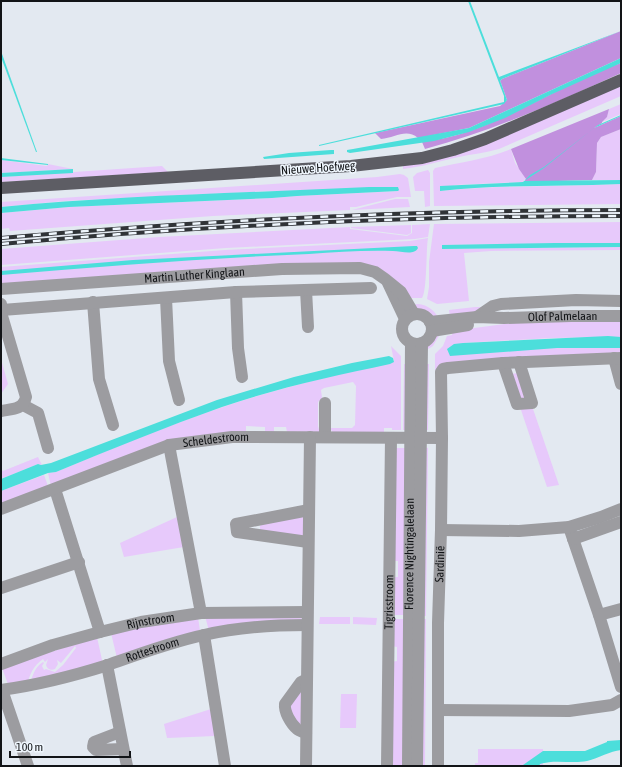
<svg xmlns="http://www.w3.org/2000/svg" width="622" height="767" font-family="'Asap Condensed',sans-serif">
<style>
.green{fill:#e7c9fb}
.forest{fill:#c190de}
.water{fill:#4cdedb}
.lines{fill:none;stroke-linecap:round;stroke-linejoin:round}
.minor{stroke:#9c9ca0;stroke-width:12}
.major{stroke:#5d5d64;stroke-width:12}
.rail-casing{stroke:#303337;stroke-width:4}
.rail{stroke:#f0f7fe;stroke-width:2.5;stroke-dasharray:8;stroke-linecap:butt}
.labels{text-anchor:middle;stroke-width:3;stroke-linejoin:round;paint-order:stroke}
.street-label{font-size:12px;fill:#121417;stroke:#f0f7fe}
</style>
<rect width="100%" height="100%" fill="#e3e9f1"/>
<!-- green -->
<g class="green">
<path d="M 621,85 L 621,96 L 499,149 C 485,153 472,154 459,157 C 440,161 422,167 403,169 L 403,165 Z"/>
<path d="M 621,104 L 621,114 L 602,122 L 607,117 L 609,109 Z"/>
<path d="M 621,129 L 621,180 L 592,180 L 596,172 L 597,143 L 601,137 Z"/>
<path d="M 511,149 L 515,163 L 526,178 L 523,182 L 455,185 L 440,191 C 500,185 561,187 621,184 L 621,204 L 434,206 L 433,171 L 435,168 C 461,162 487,159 511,149 Z"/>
<path d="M 1,160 L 47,166 L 48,164 L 73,169 L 1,173 Z"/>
<path d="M 162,166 L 168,172 L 1,182 L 1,177 Z"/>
<path d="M 428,170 L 430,173 L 430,206 L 425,207 L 424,191 L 415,191 L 413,177 L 417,173 Z"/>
<path d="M 400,174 L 404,175 L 408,178 L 411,197 L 397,197 L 356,207 L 350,207 L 350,210 L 213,216 L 10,231 L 9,228 L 1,229 L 1,213 L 69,207 L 272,198 L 297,196 L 399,191 L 271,191 L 65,201 L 1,207 L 1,202 L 377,177 Z"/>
<path d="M 395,199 L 408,199 L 410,207 L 352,210 Z"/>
<path d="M 621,222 L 621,243 L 442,245 L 442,249 L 621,247 L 621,250 L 491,251 L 464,253 L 469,301 L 437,304 L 427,299 L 429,287 L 429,262 L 434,224 Z"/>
<path d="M 430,224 L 428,237 L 415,239 L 226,248 L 1,265 L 1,249 L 159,237 L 350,227 L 350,229 L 407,236 L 412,233 L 412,225 Z"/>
<path d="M 411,225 L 411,233 L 407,235 L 351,228 L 351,227 Z"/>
<path d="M 428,238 C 426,250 427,292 422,298 L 411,298 C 400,286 391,274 376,267 L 1,286 L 1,267 L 225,250 L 410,241 Z"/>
<path d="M 418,304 C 427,305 433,309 438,317 L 434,317 L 412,305 Z"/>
<path d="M 475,307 L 486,307 L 484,310 L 450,317 L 449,310 Z"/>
<path d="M 621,320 L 621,337 L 552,338 L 463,343 L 557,348 L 621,348 L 621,356 L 435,370 L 435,354 L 443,346 L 447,336 L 452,335 L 452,331 L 511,323 Z"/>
<path d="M 440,334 L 433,346 L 425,351 C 427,344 433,336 440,334 Z"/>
<path d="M 391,346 L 401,356 L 401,430 L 392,430 L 392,428 L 384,428 L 384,433 L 333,433 L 330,428 L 352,428 L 355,425 L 356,386 L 353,382 L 324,388 L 321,390 L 322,398 L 318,402 L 318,426 L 320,433 L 287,432 L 286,427 L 274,427 L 274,432 L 265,432 L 265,427 L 246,426 L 246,432 L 201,435 L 51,486 L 48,473 L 56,472 C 111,449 166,426 223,407 C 279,388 336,375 394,361 Z"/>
<path d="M 1,359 L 8,384 L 1,394 Z"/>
<path d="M 404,364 L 407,364 L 408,430 L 403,430 Z"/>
<path d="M 423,364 L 429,364 L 428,430 L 422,430 Z"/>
<path d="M 520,373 L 528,399 L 518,400 L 509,374 Z"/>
<path d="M 532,406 L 559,485 L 547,487 L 520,407 Z"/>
<path d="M 423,447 L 428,448 L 426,616 L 421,616 Z"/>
<path d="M 394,448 L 409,448 L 407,615 L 393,615 L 393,577 L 398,577 L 398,561 L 393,561 Z"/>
<path d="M 38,457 L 42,465 L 38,464 L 1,479 L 1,469 L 3,471 Z"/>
<path d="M 44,475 L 48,486 L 1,505 L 1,491 Z"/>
<path d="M 303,515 L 303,538 L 260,530 L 260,526 L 262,523 Z"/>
<path d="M 177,517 L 184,547 L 124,557 L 120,543 Z"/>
<path d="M 205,616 L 302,616 L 301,621 L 209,631 Z"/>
<path d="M 198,617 L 200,631 L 117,658 L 111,633 Z"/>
<path d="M 320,617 L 350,617 L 350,624 L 319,624 Z"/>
<path d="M 353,617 L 377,618 L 376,625 L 353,624 Z"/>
<path d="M 392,619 L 407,619 L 405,766 L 390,766 L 391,662 L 397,661 L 397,647 L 391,646 Z"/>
<path d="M 421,619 L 426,619 L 425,766 L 419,766 Z"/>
<path d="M 97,637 L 102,660 L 104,664 L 30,684 C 33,675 34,668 43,662 L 44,663 L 42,666 L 44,670 L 46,669 L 55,672 L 63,665 L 76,648 L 75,646 L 61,663 L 57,660 L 58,664 L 55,669 C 51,671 47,669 46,665 L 48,659 L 45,662 L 43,659 C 33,666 30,674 27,685 L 8,684 L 2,668 Z"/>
<path d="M 300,688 L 301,688 L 301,728 L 288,711 Z"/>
<path d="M 341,694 L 357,694 L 356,728 L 340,728 Z"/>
<path d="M 211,709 L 215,736 L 167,738 L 164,724 Z"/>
<path d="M 478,749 L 543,749 L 543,766 L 475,766 L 475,763 L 478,763 Z"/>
</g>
<!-- forest -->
<g class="forest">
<path d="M 621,31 L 621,58 L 469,128 L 418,138 C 406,128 395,138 381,139 L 375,133 L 500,106 L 507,100 L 501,83 L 500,81 L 502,79 Z"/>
<path d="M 621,63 L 621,73 C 557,102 493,131 425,149 L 422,142 C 495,134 553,86 621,63 Z"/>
<path d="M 609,109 L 607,117 L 602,122 L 602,123 L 594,128 L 621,116 L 621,129 L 601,137 L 597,143 L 596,172 L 592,180 L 524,182 L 526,179 L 519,169 L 511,149 Z"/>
</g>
<!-- water -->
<g class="water">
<path d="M 468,1 L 470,1 L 499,77 L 621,31 L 502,79 L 500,81 L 501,83 L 507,100 L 504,104 L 319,146 L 319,145 L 504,102 L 504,96 Z"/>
<path d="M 1,51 L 37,152 L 36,152 L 1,57 Z"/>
<path d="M 621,58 L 621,63 L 550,95 L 505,118 L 469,132 L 434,141 L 350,153 L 347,152 L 347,150 L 353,149 L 469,128 Z"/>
<path d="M 621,115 L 621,116 L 594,128 L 544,168 L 524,181 L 621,180 L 621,184 C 561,187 500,184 440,191 L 440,186 L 523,182 L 530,175 L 544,167 L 598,125 Z"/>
<path d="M 331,150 L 334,150 L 334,154 L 264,159 L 263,157 L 289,153 Z"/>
<path d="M 1,158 L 48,164 L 48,165 L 1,160 Z"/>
<path d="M 73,169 L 73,173 L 1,177 L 1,173 Z"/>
<path d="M 369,187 L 398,187 L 399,190 L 398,191 L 297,196 L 272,198 L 69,207 L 1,213 L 1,207 C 124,195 246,193 369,187 Z"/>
<path d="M 555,243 L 621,243 L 621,247 L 442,249 L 442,245 Z"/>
<path d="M 414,246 L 417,246 L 418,248 C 414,256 401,251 393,251 C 365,250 337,252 309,254 C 206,258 103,266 1,275 L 1,271 L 133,260 Z"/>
<path d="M 608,336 L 621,337 L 621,348 L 557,348 L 450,356 L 447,349 L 454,344 L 463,343 Z"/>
<path d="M 389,356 L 393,358 L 394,362 L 390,364 C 334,376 277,388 222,407 C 166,427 111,449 56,472 L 48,473 L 1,491 L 1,479 L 38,464 L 41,465 L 51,463 L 217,400 L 294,377 L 352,363 Z"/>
<path d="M 621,740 L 621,750 C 610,751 599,758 587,761 C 572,764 555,759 540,764 L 539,766 L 516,766 L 523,765 L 543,751 L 585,751 L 607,742 L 607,741 Z"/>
</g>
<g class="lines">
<!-- minor -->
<g class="minor">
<path d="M 388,283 L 405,319"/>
<path id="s1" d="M 1,289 L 282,269 L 360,268 L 375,272 L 385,279 L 401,292 L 414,314"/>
<path d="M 306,290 L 308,327"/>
<path d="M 236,292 L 238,348 L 242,377"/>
<path d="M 166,298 L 169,361 L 179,400"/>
<path d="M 93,302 L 99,379 L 113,425"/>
<path d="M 2,310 L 236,292 L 371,288"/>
<circle cx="417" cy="329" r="15"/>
<path d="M 477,317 L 493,306 L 501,304 L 576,300 L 621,301"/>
<path id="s2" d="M 430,322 L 477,317 L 504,318 L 571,316 L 621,316"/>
<path d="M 432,331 L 468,325"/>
<path d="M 614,358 L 621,384"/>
<path d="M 503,363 L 517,404 L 532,403 L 519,362"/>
<path d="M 23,405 L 38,413 L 48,448"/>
<path d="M 1,411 C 12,409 23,410 26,397 L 2,316 L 1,304"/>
<path d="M 325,437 L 325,403"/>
<path d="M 169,445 L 201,613"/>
<path d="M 55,489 L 100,632"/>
<path id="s3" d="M 1,509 L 169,445 L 232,437 L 442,438"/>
<path d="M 569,527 L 599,615 L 621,687"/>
<path d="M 441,530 L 519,531 L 569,527 L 601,517 L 621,509"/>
<path d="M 573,539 L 621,522"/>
<path d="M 308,542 L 237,532 L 236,524 L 309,510"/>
<path d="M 1,588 L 79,562"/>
<path d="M 599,615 L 621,609"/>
<path d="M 204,635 L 225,766"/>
<path id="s4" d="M 1,664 L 53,645 L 100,632 L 141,622 L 201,613 L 307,612"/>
<path d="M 107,665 L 127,766"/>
<path id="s5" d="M 1,690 C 38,685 73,676 108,665 C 139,654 171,642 204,635 C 238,627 272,625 307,625"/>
<path d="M 2,690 L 28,766"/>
<path d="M 438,710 L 569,711 L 612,705 L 621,700"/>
<path d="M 120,732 L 94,742 L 93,747 L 96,750 L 123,749"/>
<path d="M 306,733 C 303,732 299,731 297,729 C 291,724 284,712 285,704 L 301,682 L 303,681 L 307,681"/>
<path d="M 306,766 L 310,437"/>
<path id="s6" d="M 387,766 L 391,438"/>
<path id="s7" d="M 408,766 L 411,343"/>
<path d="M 417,766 L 422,343"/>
<path id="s8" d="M 438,766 L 438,623 L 441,530 L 442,438 L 441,372 L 443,369 L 448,368 L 503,363 L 621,358"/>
</g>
<!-- major -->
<path class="major" d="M 1,188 L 351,166 L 422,158 L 453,150 L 485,139 L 621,80"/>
<!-- rail casing -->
<g class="rail-casing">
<g id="rail">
<path d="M 1,238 C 207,220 414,210 621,210"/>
<path d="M 1,244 C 207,225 414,216 621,216"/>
</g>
</g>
<!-- rail -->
<use href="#rail" class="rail"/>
</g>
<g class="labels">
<!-- street labels -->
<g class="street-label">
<text transform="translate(318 168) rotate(-4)" y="4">Nieuwe Hoefweg</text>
<text dy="4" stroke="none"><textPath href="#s1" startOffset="194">Martin Luther Kinglaan</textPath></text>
<text dy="4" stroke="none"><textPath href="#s2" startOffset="133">Olof Palmelaan</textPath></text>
<text dy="4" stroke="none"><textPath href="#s3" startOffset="227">Scheldestroom</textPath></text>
<text dy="4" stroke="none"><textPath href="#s7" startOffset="212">Florence Nightingalelaan</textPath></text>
<text dy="4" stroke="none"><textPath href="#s8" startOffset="202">Sardinië</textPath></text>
<text dy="4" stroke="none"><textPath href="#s6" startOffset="164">Tigrisstroom</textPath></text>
<text dy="4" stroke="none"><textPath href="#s4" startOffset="156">Rijnstroom</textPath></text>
<text dy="4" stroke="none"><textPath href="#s5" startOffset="157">Rottestroom</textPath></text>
</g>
</g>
<!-- border -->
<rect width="622" height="767" fill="none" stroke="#121417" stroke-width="4"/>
<!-- scale -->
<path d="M10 751v6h120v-6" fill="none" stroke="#121417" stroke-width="2"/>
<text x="16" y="751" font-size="12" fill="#121417" stroke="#f0f7fe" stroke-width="3" paint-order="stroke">100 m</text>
</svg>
